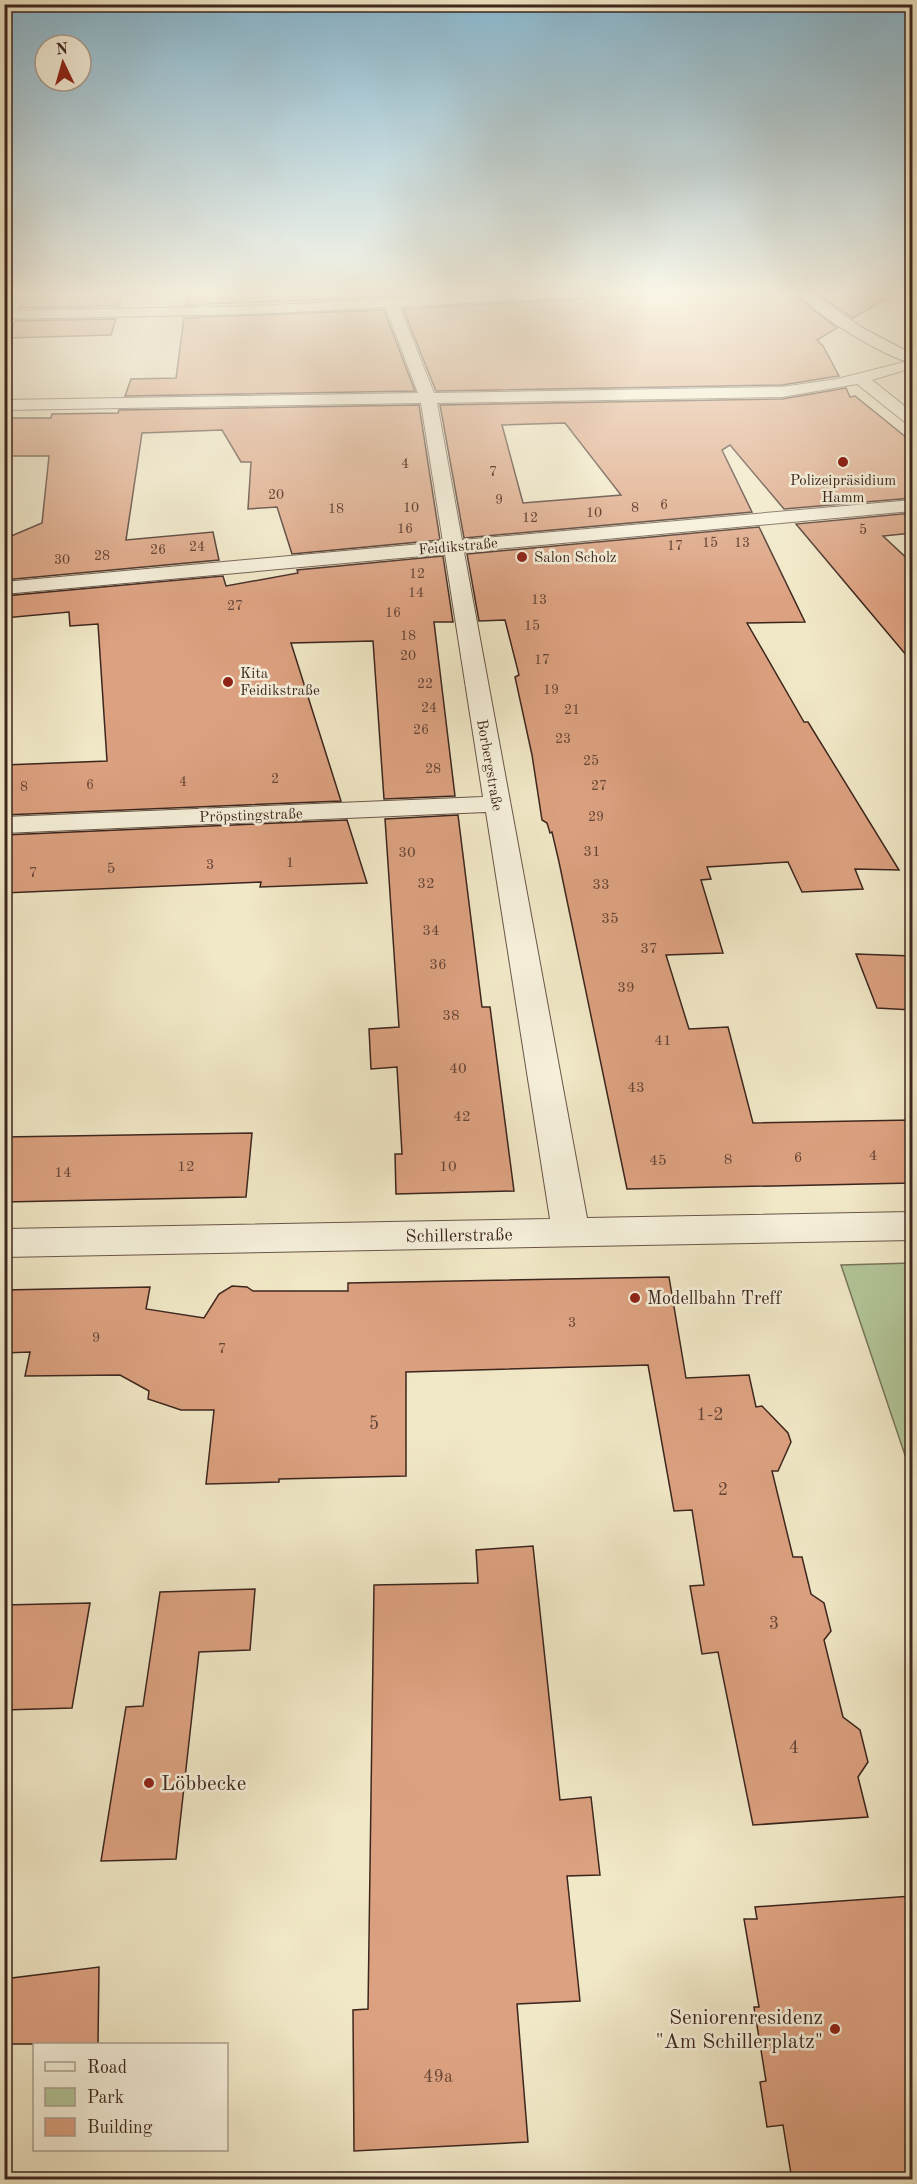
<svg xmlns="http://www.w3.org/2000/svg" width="917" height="2184" font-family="'Old Standard TT',serif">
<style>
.green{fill:#b3c79a;stroke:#78765c;stroke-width:1.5}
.building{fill:#dca180;stroke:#3d261e;stroke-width:1.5;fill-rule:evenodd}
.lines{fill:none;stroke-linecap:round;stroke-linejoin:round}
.street-casing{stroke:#6a5648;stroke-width:2}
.secondary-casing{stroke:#3d261e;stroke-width:2}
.street{fill:#f6f0db;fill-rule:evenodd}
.secondary{fill:#f6f0db;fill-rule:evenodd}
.poi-dot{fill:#8f2418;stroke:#f6f0db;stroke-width:2}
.labels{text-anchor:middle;stroke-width:5;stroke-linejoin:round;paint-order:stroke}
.far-number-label{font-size:14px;fill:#654536}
.far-poi-label{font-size:15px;fill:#3d261e;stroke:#f6f0db;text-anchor:start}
.far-street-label{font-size:15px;fill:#3d261e;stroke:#f6f0db}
.number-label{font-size:15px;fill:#654536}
.street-label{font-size:18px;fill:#3d261e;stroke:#f6f0db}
.poi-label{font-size:18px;fill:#3d261e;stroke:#f6f0db;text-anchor:start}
.near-number-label{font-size:18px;fill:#654536}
.near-poi-label{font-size:21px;fill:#3d261e;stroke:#f6f0db;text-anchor:start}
</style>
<rect width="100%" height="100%" fill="#f1e8c7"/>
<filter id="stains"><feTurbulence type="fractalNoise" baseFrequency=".00333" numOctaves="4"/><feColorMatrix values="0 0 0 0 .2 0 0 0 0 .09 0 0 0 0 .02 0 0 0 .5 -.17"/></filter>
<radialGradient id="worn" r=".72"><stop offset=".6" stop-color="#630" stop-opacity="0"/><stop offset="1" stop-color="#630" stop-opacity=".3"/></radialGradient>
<!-- green -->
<path class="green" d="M 912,1263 L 912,1476 L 841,1265 Z"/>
<!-- building -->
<g class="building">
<path d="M 33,293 L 123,293 L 119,306 L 19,308 Z"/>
<path d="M 188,293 L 473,293 L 186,305 Z"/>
<path d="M 590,293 L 594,293 L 594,298 L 691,293 L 797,293 L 805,304 L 837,328 L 817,340 L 823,346 L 839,376 L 782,385 L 436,391 L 403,309 L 581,299 Z"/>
<path d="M 816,293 L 896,293 L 853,318 Z"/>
<path d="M 384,310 L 415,391 L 125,396 L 131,379 L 176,378 L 184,318 Z"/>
<path d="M 116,319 L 111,335 L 8,338 L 15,321 Z"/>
<path d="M 846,388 L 850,397 L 855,396 L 912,442 L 912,498 L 784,509 L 730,445 L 722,450 L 752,512 L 464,538 L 440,405 L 782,399 ZM 565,423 L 621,495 L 523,503 L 502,425 Z"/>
<path d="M 419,405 L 440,540 L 292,554 L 277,507 L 248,509 L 251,462 L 241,462 L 222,430 L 142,433 L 126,540 L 213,532 L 219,560 L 4,580 L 4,539 L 42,523 L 49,456 L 4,456 L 4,418 L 51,418 L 52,414 L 118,413 L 119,410 Z"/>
<path d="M 912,513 L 912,533 L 883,536 L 912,563 L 912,662 L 796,524 Z"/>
<path d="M 759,527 L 805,622 L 747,623 L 804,722 L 808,722 L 899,870 L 855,869 L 863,889 L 802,892 L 788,862 L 707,867 L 711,879 L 701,880 L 723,953 L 666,955 L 689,1029 L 728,1027 L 753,1123 L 912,1120 L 912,1183 L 627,1189 L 559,862 L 552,832 L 550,833 L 547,823 L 542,820 L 532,755 L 515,677 L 519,675 L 505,620 L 479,621 L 467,554 Z"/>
<path d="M 443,556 L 453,622 L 434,622 L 455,796 L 384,799 L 373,641 L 291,643 L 341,801 L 4,815 L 4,765 L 107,761 L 98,624 L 70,626 L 69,612 L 4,618 L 4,596 L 223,576 L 226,586 L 298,573 L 297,570 Z"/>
<path d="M 458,815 L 482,1007 L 490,1007 L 514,1191 L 396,1194 L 395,1154 L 402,1154 L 397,1067 L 371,1069 L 369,1029 L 399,1027 L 385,819 Z"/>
<path d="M 347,820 L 367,883 L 260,887 L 261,882 L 4,893 L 4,835 Z"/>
<path d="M 856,954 L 912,956 L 912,1010 L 877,1008 Z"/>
<path d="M 252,1133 L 246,1197 L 4,1202 L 4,1137 Z"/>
<path d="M 669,1277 L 686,1378 L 749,1375 L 756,1407 L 762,1406 L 788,1433 L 791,1442 L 778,1471 L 772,1471 L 793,1557 L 802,1557 L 811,1594 L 824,1603 L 831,1631 L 824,1640 L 843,1717 L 860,1730 L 868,1762 L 858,1777 L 868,1817 L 753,1825 L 718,1652 L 702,1654 L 690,1586 L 704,1585 L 692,1510 L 674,1511 L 648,1365 L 406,1372 L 406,1476 L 279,1479 L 279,1482 L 206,1484 L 214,1410 L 181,1410 L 148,1399 L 149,1391 L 120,1375 L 25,1376 L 30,1352 L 4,1353 L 4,1290 L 150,1287 L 146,1309 L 204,1318 L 219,1294 L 232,1286 L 247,1287 L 253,1291 L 348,1291 L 348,1283 Z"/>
<path d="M 533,1546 L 560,1800 L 591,1797 L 600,1875 L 567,1876 L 580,2001 L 517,2004 L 528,2142 L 354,2151 L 353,2010 L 368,2009 L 374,1585 L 478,1583 L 476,1550 Z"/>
<path d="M 255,1589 L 250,1650 L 199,1652 L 176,1859 L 101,1861 L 126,1707 L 143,1706 L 160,1592 Z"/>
<path d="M 90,1603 L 72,1708 L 4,1710 L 4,1605 Z"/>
<path d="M 912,1896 L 912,2180 L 792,2180 L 783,2125 L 767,2127 L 760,2082 L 766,2081 L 754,2007 L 759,2007 L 744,1919 L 757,1919 L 755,1907 Z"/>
<path d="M 99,1967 L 98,2044 L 4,2044 L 4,1979 Z"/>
</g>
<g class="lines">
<!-- street casing -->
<g class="street-casing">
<path id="street" d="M 391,299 L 398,303 L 434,393 L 782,387 L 837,379 L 912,360 L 912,368 L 872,380 L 912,412 L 912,425 L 906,423 L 857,384 L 782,397 L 437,403 L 462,540 L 912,500 L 912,511 L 464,552 L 587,1218 L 912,1212 L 912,1240 L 4,1257 L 4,1229 L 550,1219 L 486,812 L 4,833 L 4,817 L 483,797 L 445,554 L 4,594 L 4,582 L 443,542 L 421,403 L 4,410 L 4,400 L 418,393 L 384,303 Z"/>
</g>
<!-- secondary casing -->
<g class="secondary-casing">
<g id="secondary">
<path d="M 511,293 L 588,293 L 581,297 L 255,314 L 4,319 L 4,311 L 255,306 Z"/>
<path d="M 799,293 L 813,293 L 861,327 L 912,354 L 912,363 C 887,358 812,314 799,293 Z"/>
</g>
</g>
<!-- street -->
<use href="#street" class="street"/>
<!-- secondary -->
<use href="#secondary" class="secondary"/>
</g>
<!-- sky -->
<linearGradient id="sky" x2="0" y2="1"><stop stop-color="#89b9d2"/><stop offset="0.49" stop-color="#f9f5e6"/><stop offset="1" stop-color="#f9f5e6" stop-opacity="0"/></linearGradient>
<rect width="917" height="598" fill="url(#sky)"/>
<!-- markers -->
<g class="poi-dot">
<circle cx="843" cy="462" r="6"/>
<circle cx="522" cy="557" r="6"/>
<circle cx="228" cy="682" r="6"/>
<circle cx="635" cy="1298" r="6"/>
<circle cx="149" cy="1783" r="6"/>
<circle cx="835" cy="2029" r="6"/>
</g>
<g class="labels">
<!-- far-number labels -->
<g class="far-number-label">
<text x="405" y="468">4</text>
<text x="493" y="476">7</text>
<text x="276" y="499">20</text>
<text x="499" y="504">9</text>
<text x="664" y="509">6</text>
<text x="411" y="512">10</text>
<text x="635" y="512">8</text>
<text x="336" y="513">18</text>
<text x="594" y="517">10</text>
<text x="530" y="522">12</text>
<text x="405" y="533">16</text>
<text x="863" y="534">5</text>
<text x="710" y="547">15</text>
<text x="742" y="547">13</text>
<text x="675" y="550">17</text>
<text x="197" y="551">24</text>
<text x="158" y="554">26</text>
<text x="102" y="560">28</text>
<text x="62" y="564">30</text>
<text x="417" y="578">12</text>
<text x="416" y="597">14</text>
<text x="539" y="604">13</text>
<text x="235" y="610">27</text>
<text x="393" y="617">16</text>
<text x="532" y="630">15</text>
<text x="408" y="640">18</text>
<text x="408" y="660">20</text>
<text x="542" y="664">17</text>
<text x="425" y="688">22</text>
<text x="551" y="694">19</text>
<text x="429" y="712">24</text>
<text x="572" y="714">21</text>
<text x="421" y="734">26</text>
<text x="563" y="743">23</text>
<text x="591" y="765">25</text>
<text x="433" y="773">28</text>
<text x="275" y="783">2</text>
<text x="183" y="786">4</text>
<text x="90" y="789">6</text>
<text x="599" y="790">27</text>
<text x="24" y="791">8</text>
<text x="596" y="821">29</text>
</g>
<!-- far-poi labels -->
<g class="far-poi-label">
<text x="843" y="485" text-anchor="middle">Polizeipräsidium<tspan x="843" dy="17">Hamm</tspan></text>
<text x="534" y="562">Salon Scholz</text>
<text x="240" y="678">Kita<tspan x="240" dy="17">Feidikstraße</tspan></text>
</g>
<!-- far-street labels -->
<g class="far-street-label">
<text transform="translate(458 546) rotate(-5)" y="5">Feidikstraße</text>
<text transform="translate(490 765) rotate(80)" y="5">Borbergstraße</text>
<text transform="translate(251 815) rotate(-2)" y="5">Pröpstingstraße</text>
</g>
<!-- number labels -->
<g class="number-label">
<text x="592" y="856">31</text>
<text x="407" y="857">30</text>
<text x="290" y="867">1</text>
<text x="210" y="869">3</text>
<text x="111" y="873">5</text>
<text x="33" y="877">7</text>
<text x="426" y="888">32</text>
<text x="601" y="889">33</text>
<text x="610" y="923">35</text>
<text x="431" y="935">34</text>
<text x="649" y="953">37</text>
<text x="438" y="969">36</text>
<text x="626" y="992">39</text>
<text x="451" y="1020">38</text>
<text x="663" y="1045">41</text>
<text x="458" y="1073">40</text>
<text x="636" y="1092">43</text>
<text x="462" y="1121">42</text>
<text x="873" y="1160">4</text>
<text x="798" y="1162">6</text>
<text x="728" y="1164">8</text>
<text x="658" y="1165">45</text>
<text x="186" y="1171">12</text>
<text x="448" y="1171">10</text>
<text x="63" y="1177">14</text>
<text x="572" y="1327">3</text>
<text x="96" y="1342">9</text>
<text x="222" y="1353">7</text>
</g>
<!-- street labels -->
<g class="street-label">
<text transform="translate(459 1235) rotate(-1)" y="6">Schillerstraße</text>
</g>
<!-- poi labels -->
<g class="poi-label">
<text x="647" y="1304">Modellbahn Treff</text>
</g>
<!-- near-number labels -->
<g class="near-number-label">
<text x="710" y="1420">1-2</text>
<text x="374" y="1429">5</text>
<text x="723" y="1495">2</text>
<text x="774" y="1629">3</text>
<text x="794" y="1753">4</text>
<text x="438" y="2082">49a</text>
</g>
<!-- near-poi labels -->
<g class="near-poi-label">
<text x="161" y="1790">Löbbecke</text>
<text x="823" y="2024" text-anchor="end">Seniorenresidenz<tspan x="823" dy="24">"Am Schillerplatz"</tspan></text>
</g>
</g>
<!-- margin -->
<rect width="917" height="2184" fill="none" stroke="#f1e8c7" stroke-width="24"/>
<rect x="6" y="6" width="905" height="2172" fill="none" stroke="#3d261e" stroke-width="3"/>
<rect x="12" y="12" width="893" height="2160" fill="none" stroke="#3d261e" stroke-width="1.5"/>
<!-- legend -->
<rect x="33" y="2043" width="195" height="108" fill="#f6f0db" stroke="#ac9f8f" stroke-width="1.5"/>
<rect x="45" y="2062" width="30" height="9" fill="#f6f0db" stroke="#ac9f8f" stroke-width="1.5"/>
<text x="87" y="2073" font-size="18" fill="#3d261e">Road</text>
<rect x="45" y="2088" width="30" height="18" fill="#b3c79a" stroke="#ac9f8f" stroke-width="1.5"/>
<text x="87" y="2103" font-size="18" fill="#3d261e">Park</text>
<rect x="45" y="2118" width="30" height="18" fill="#dca180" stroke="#ac9f8f" stroke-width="1.5"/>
<text x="87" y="2133" font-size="18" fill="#3d261e">Building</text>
<!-- north arrow -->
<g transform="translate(63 63) rotate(355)"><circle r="28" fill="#f6f0db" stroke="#ac9f8f" stroke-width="1.5"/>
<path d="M0-4.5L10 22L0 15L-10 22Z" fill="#8f2418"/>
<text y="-9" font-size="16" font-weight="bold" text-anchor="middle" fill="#3d261e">N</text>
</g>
<rect width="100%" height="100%" filter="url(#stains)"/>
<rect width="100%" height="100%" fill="url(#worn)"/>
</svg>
